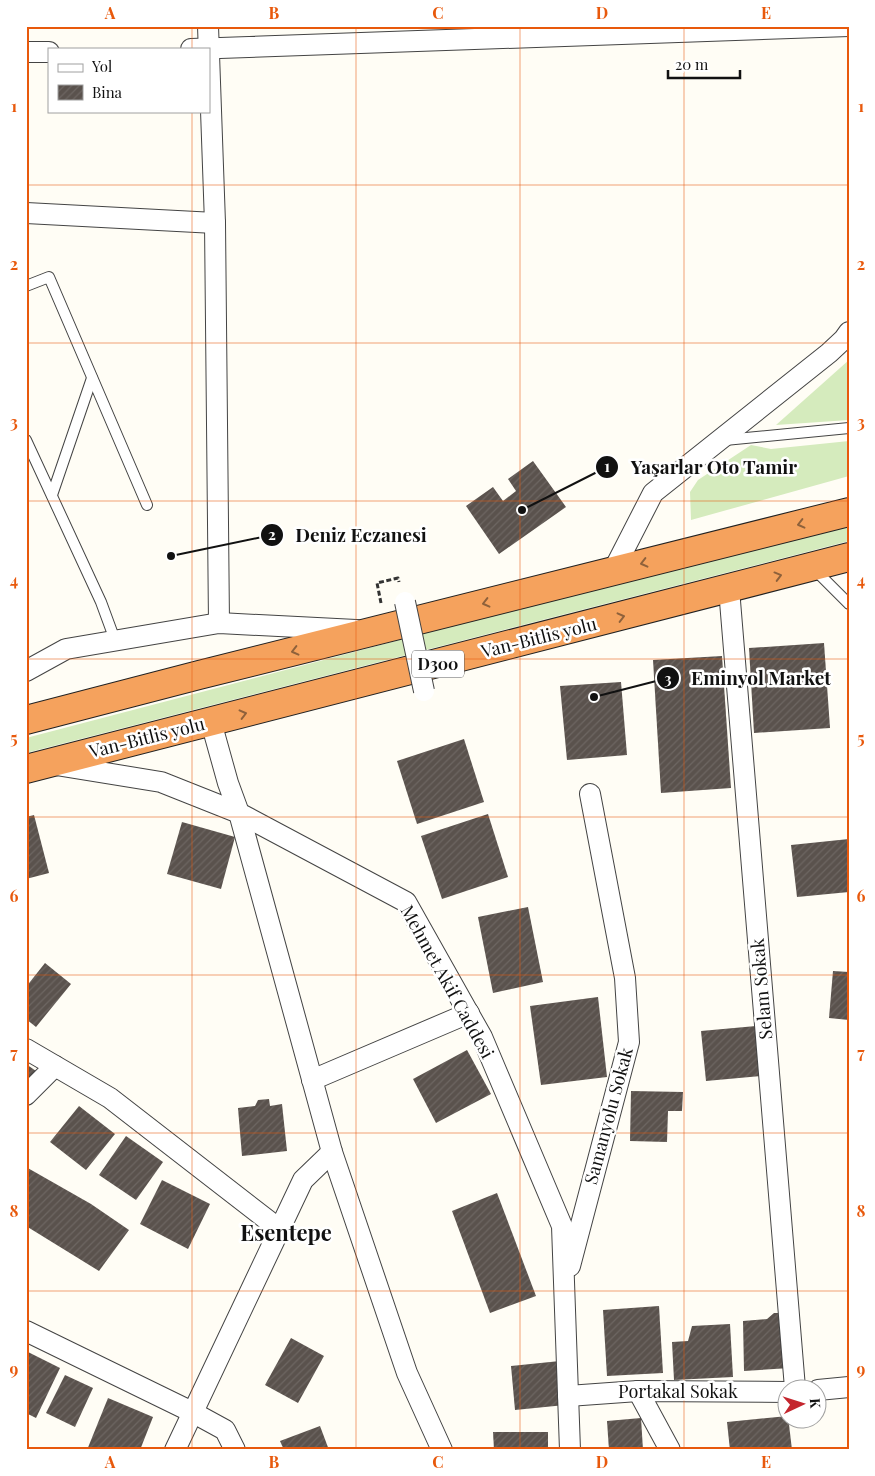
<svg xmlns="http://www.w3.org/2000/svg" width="875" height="1476" font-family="'Playfair Display',serif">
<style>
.grass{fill:#d5ebbd}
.building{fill:url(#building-hatch)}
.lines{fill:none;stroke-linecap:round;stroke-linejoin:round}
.lane-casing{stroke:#444;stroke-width:12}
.street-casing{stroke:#444;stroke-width:22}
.highway-casing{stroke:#222;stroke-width:30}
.path{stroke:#333;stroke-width:3;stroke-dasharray:5 2.5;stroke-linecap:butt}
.lane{stroke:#fff;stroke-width:10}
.street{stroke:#fff;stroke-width:20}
.highway{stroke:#f5a25d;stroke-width:28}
.street-bridge-casing{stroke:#444;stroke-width:22;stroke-linecap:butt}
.street-bridge{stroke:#fff;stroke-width:20}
.oneway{stroke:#8e613b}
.grid{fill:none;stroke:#e8590c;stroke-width:1;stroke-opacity:0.55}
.labels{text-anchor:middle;stroke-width:5;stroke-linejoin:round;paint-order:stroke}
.shield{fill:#fff;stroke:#585858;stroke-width:1}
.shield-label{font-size:16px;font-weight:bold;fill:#111}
.street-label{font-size:18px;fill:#111;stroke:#fff}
.district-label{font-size:22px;font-weight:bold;fill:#111;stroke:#fff}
.leader{fill:none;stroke:#111;stroke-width:2}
.callout-dot{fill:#111;stroke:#fff;stroke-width:2}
.mark-label{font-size:15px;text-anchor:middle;font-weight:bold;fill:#fff}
.callout-label{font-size:19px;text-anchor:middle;font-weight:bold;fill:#111;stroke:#fff;stroke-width:5;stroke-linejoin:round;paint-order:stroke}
.neatline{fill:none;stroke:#e8590c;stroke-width:2}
.grid-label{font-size:16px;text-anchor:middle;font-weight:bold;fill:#e8590c}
</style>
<defs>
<pattern id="building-hatch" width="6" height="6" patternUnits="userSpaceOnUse" patternTransform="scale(1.25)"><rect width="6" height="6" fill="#5a524d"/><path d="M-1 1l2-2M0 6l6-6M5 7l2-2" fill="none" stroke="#6d6662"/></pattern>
</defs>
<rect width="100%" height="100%" fill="#fffdf5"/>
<!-- grass -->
<g class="grass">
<path d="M 849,360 L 849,420 L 776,425 Z"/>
<path d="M 849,441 L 849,476 L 691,520 L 690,492 L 698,480 L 751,445 L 771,449 Z"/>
<path d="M 849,522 L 849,541 L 26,753 L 26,738 Z"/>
</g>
<!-- building -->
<g class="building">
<path d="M 533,461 L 566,507 L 499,554 L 466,506 L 493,487 L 503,501 L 516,491 L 508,479 Z"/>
<path d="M 824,643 L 830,728 L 754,733 L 749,648 Z"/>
<path d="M 722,656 L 731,788 L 661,793 L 653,660 Z"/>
<path d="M 621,682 L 627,755 L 567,760 L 560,686 Z"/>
<path d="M 464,739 L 484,802 L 417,824 L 397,761 Z"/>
<path d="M 488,814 L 508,877 L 442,899 L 421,836 Z"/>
<path d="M 34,815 L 49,873 L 26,879 L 26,817 Z"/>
<path d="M 182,822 L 235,837 L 221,889 L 167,874 Z"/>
<path d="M 849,839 L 849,892 L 797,897 L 791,845 Z"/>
<path d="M 528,907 L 543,982 L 493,993 L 478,917 Z"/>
<path d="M 45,963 L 71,984 L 36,1027 L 26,1019 L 26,987 Z"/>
<path d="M 833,971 L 849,972 L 849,1020 L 829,1018 Z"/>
<path d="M 598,997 L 607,1077 L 541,1085 L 530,1006 Z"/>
<path d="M 756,1026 L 761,1076 L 706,1081 L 701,1031 Z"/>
<path d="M 467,1050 L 491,1094 L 436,1123 L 413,1079 Z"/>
<path d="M 26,1064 L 36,1071 L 26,1085 Z"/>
<path d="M 631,1091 L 683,1092 L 682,1111 L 668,1111 L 667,1142 L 630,1141 Z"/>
<path d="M 269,1099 L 270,1106 L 282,1104 L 287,1151 L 242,1156 L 238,1108 L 255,1106 L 258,1100 Z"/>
<path d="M 79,1106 L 115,1134 L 86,1170 L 50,1142 Z"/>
<path d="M 126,1136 L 163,1162 L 136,1200 L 99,1175 Z"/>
<path d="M 26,1167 L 91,1204 L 129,1230 L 99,1271 L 26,1226 Z"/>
<path d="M 162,1180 L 210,1204 L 188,1249 L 140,1224 Z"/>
<path d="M 497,1193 L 536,1296 L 490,1313 L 452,1211 Z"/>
<path d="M 659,1306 L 663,1373 L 607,1376 L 603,1310 Z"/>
<path d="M 774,1313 L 786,1313 L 790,1368 L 744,1371 L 743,1321 L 767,1319 Z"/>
<path d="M 730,1324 L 733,1377 L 674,1380 L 672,1342 L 688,1341 L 692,1326 Z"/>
<path d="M 291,1338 L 324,1356 L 298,1403 L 265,1385 Z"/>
<path d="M 26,1351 L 60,1368 L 36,1418 L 26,1413 Z"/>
<path d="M 560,1361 L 565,1405 L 515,1410 L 511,1366 Z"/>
<path d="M 65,1375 L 93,1388 L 75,1427 L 46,1413 Z"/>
<path d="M 108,1398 L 153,1417 L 140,1450 L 87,1450 Z"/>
<path d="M 788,1416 L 792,1450 L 730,1450 L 727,1422 Z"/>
<path d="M 641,1418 L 643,1450 L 609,1450 L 607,1421 Z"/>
<path d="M 320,1426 L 329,1450 L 284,1450 L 280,1441 Z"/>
<path d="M 493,1432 L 548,1432 L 548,1450 L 494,1450 Z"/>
</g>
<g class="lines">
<!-- lane casing -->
<g class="lane-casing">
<g id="lane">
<path d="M 26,286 L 49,277 L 147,505"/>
<path d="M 26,440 L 101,602 L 115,640"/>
<path d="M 725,440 L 849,428"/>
<path d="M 52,495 L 92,378"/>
<path d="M 814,569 L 849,604"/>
</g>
</g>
<!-- street casing -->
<g class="street-casing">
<g id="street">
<path d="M 208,26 L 215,223 L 219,623"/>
<path d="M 191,49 L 849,26"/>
<path d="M 26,52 L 49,52"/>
<path d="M 26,213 L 215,223"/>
<path d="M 613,571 L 653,493 L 829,353 L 844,339 L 849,332"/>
<path d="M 729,589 L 795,1388"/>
<path d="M 26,671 L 66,649 L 219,623 L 356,630"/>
<path d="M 211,722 L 228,783 L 239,813 L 406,902 L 482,1037 L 562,1226 L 570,1450"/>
<path d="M 56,765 L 161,782 L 239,813 L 332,1152 L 407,1373 L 442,1450"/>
<path d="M 26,1049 L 110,1098 L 279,1229"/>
<path d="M 312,1080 L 469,1013"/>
<path d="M 26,1095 L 55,1066"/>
<path d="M 570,1266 L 629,1042 L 625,978 L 590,794"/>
<path d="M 26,1331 L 192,1412 L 225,1430 L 235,1450"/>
<path d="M 818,1390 L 849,1387"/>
<path d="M 638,1391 L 670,1450"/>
<path d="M 568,1396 L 638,1391 L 788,1392"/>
<path d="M 175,1450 L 303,1180 L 332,1152"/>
</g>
</g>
<!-- highway casing -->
<g class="highway-casing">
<g id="highway">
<path d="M 26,720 L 199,675 L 849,512"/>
<path d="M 26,769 L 849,557"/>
</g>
</g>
<!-- path -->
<path class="path" d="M 381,603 L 377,583 L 398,578 L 399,582"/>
<!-- lane -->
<use href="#lane" class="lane"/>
<!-- street -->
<use href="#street" class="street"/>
<!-- highway -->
<use href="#highway" class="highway"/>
<!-- street-bridge casing -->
<g class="street-bridge-casing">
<path id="street-bridge" d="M 405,602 L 424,691"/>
</g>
<!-- street-bridge -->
<use href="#street-bridge" class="street-bridge"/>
</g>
<!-- one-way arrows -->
<defs><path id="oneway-chevron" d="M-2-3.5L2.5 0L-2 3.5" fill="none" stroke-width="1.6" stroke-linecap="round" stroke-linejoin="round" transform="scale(1.25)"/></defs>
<g class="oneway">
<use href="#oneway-chevron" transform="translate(801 524) rotate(166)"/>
<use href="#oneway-chevron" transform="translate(644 563) rotate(166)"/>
<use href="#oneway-chevron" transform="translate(778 576) rotate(-15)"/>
<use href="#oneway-chevron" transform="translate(486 603) rotate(166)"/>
<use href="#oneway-chevron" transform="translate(621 617) rotate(-14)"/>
<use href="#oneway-chevron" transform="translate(295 651) rotate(166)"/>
<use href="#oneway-chevron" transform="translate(243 714) rotate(-14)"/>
</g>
<!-- grid -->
<path class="grid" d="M 192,26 L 192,49M 356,26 L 356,1450M 520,26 L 520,1450M 684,26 L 684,1450M 192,111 L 192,1450M 26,185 L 849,185M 26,343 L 849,343M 26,501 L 849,501M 26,659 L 849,659M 26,817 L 849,817M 26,975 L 849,975M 26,1133 L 849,1133M 26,1291 L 849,1291"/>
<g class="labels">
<!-- shield labels -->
<rect class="shield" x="412" y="650.5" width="52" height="27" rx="4"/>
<g class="shield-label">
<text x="438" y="670">D300</text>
</g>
<!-- street labels -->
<g class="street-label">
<text transform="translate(539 638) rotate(-14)" y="6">Van-Bitlis yolu</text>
<text transform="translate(147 738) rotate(-14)" y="6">Van-Bitlis yolu</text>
<text transform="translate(447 982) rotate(61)" y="6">Mehmet Akif Caddesi</text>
<text transform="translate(762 989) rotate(-95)" y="6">Selam Sokak</text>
<text transform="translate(609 1116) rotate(-75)" y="6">Samanyolu Sokak</text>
<text x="678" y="1398">Portakal Sokak</text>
</g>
<!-- district labels -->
<g class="district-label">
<text x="286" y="1241">Esentepe</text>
</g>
</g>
<!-- callouts -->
<path class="leader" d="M522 510L607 467M171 556L272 535M594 697L668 678"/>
<g class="callout-dot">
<circle cx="522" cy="510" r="5"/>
<circle cx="171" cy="556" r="5"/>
<circle cx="594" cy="697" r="5"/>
<circle cx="607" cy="467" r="12"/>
<circle cx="272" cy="535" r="12"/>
<circle cx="668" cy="678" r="12"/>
</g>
<g class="mark-label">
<text x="607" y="472">1</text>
<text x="272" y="540">2</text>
<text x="668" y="684">3</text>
</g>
<g class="callout-label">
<text x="714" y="474">Yaşarlar Oto Tamir</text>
<text x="361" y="542">Deniz Eczanesi</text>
<text x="761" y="685">Eminyol Market</text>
</g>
<!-- border -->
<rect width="875" height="1476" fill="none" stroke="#ffffff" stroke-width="55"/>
<!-- legend -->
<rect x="48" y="48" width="162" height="65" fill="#ffffff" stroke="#a0a0a0"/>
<rect x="58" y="64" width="25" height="8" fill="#ffffff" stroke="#a0a0a0"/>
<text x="92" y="72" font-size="15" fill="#111111">Yol</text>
<rect x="58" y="85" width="25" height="15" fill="url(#building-hatch)" stroke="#a0a0a0"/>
<text x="92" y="98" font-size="15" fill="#111111">Bina</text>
<!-- north arrow -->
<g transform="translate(802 1404) rotate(86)"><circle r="24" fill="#ffffff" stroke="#a0a0a0"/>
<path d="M0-4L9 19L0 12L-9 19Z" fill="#c4262e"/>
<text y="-8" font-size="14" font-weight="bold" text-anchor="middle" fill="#111111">K</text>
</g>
<!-- scale -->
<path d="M668 70v8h72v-8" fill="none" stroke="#111111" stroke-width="2.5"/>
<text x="675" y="70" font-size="15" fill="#111111" stroke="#ffffff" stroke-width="4" paint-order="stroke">20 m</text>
<rect x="28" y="28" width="820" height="1420" class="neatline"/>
<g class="grid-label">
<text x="110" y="19">A</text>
<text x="274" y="19">B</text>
<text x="438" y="19">C</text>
<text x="602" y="19">D</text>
<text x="766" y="19">E</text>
<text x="14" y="112">1</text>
<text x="861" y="112">1</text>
<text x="14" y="270">2</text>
<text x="861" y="270">2</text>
<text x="14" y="428">3</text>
<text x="861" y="428">3</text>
<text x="14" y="586">4</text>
<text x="861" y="586">4</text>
<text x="14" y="744">5</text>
<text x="861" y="744">5</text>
<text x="14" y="902">6</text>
<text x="861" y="902">6</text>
<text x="14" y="1059">7</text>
<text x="861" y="1059">7</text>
<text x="14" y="1217">8</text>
<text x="861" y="1217">8</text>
<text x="14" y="1375">9</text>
<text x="861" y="1375">9</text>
<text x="110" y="1468">A</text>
<text x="274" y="1468">B</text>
<text x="438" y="1468">C</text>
<text x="602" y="1468">D</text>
<text x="766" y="1468">E</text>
</g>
</svg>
